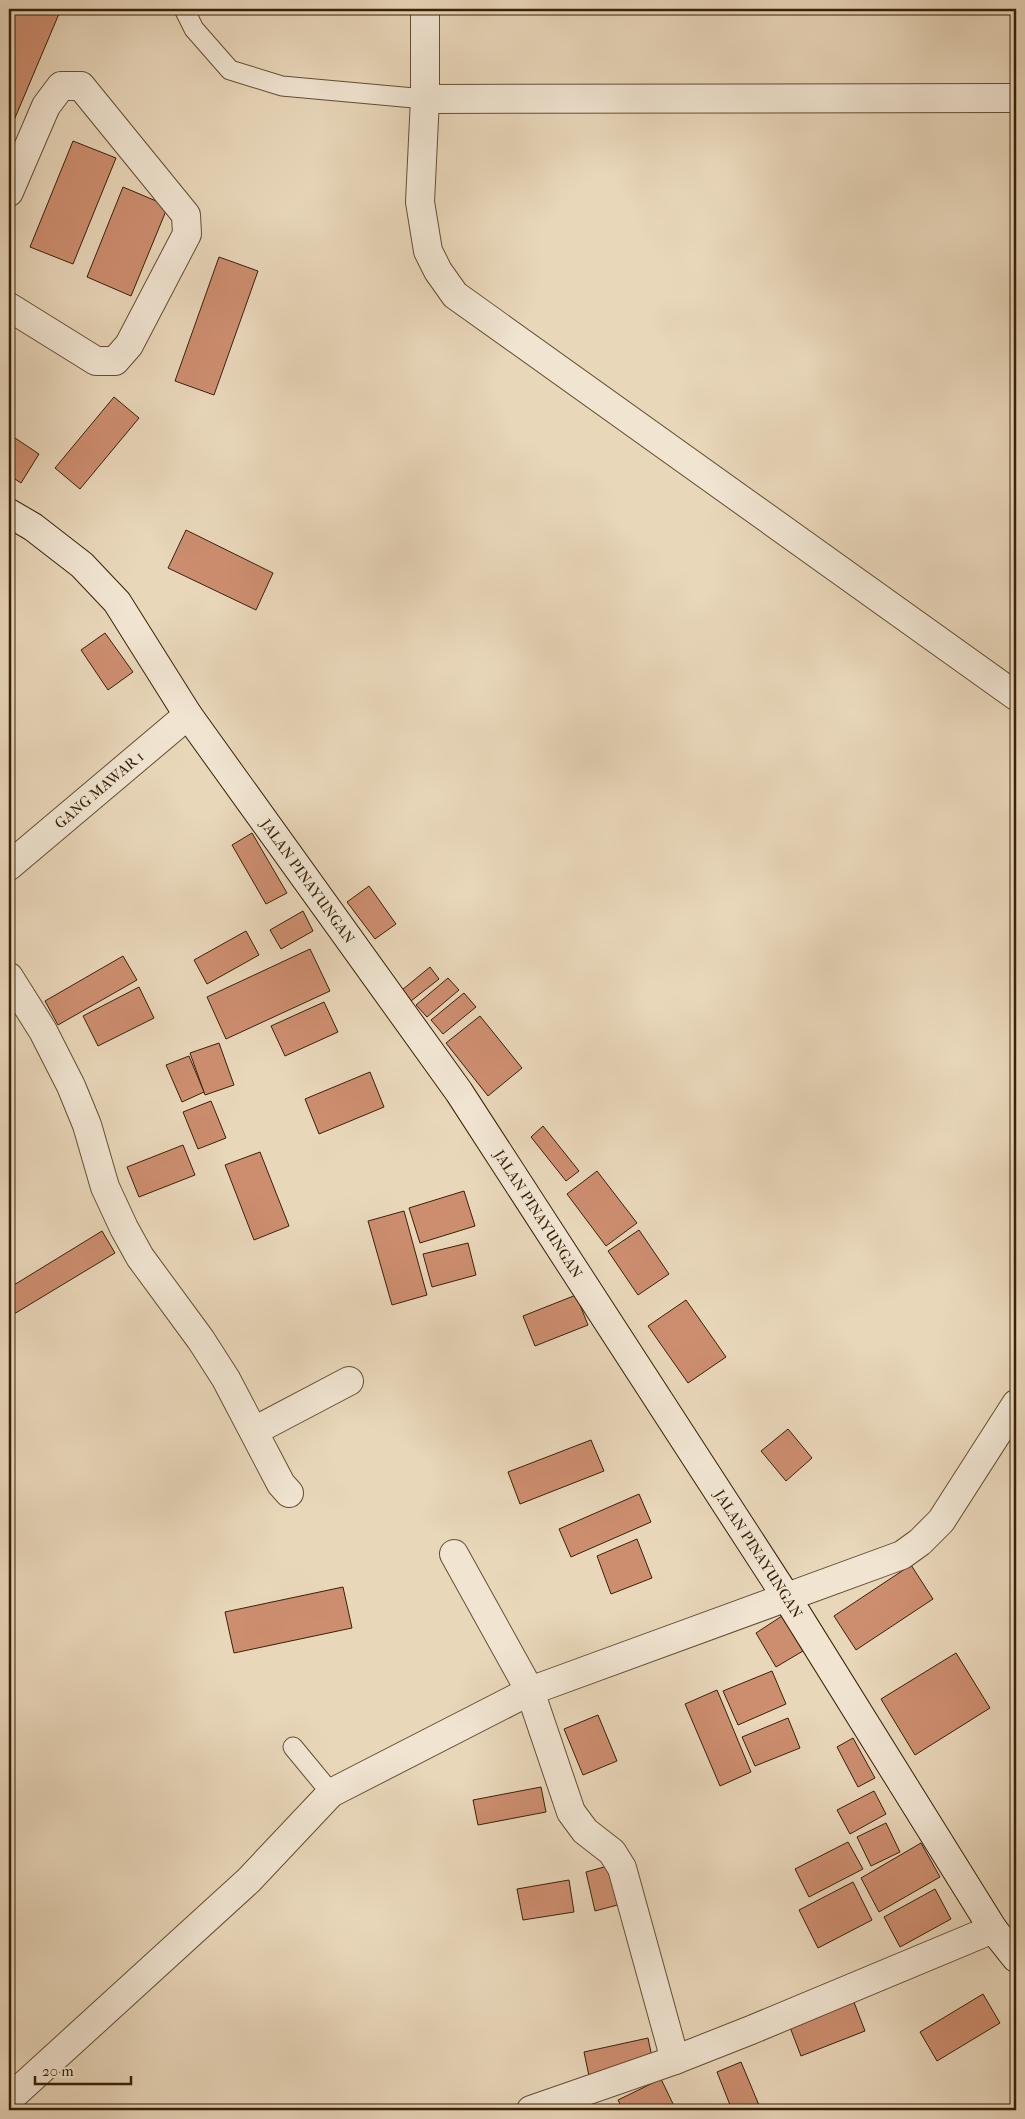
<svg xmlns="http://www.w3.org/2000/svg" width="1025" height="2119" font-family="'IM FELL French Canon',serif">
<style>
.building{fill:#cd8e70;stroke:#382106}
.lines{fill:none;stroke-linecap:round;stroke-linejoin:round}
.service-casing{stroke:#644e33;stroke-width:21}
.minor-casing{stroke:#644e33;stroke-width:30}
.secondary-casing{stroke:#382106;stroke-width:30}
.service{stroke:#f1e5d2;stroke-width:19}
.minor{stroke:#f1e5d2;stroke-width:28}
.secondary{stroke:#f1e5d2;stroke-width:28}
.labels{text-anchor:middle;stroke-width:4;stroke-linejoin:round;paint-order:stroke}
.street-label{font-size:15px;fill:#382106;stroke:#f1e5d2}
</style>
<rect width="100%" height="100%" fill="#e9d7ba"/>
<filter id="stains"><feTurbulence type="fractalNoise" baseFrequency=".004" numOctaves="4"/><feColorMatrix values="0 0 0 0 .2 0 0 0 0 .09 0 0 0 0 .02 0 0 0 .5 -.17"/></filter>
<radialGradient id="worn" r=".72"><stop offset=".6" stop-color="#630" stop-opacity="0"/><stop offset="1" stop-color="#630" stop-opacity=".3"/></radialGradient>
<!-- building -->
<g class="building">
<path d="M 9,9 L 61,9 L 9,132 Z"/>
<path d="M 73,141 L 116,158 L 73,264 L 30,247 Z"/>
<path d="M 123,187 L 168,206 L 131,296 L 87,277 Z"/>
<path d="M 219,257 L 258,271 L 214,395 L 175,381 Z"/>
<path d="M 114,397 L 139,418 L 80,489 L 55,468 Z"/>
<path d="M 9,434 L 39,454 L 21,483 L 9,475 Z"/>
<path d="M 186,530 L 273,573 L 256,610 L 168,568 Z"/>
<path d="M 105,633 L 133,672 L 108,690 L 81,650 Z"/>
<path d="M 252,833 L 287,893 L 266,904 L 232,845 Z"/>
<path d="M 369,886 L 396,924 L 375,939 L 347,902 Z"/>
<path d="M 303,911 L 313,931 L 281,949 L 270,930 Z"/>
<path d="M 246,931 L 259,955 L 207,984 L 194,960 Z"/>
<path d="M 310,949 L 330,991 L 226,1039 L 207,997 Z"/>
<path d="M 123,956 L 137,980 L 58,1025 L 45,1001 Z"/>
<path d="M 430,967 L 439,979 L 411,1001 L 402,990 Z"/>
<path d="M 448,978 L 459,990 L 427,1017 L 416,1005 Z"/>
<path d="M 139,987 L 154,1018 L 98,1046 L 83,1016 Z"/>
<path d="M 464,993 L 476,1007 L 443,1034 L 431,1020 Z"/>
<path d="M 324,1002 L 338,1032 L 285,1056 L 271,1026 Z"/>
<path d="M 480,1016 L 522,1068 L 488,1096 L 446,1043 Z"/>
<path d="M 219,1043 L 234,1085 L 205,1095 L 190,1053 Z"/>
<path d="M 189,1056 L 204,1092 L 182,1102 L 166,1065 Z"/>
<path d="M 370,1072 L 384,1107 L 319,1134 L 305,1099 Z"/>
<path d="M 211,1101 L 226,1138 L 198,1149 L 183,1112 Z"/>
<path d="M 543,1126 L 579,1171 L 566,1181 L 531,1137 Z"/>
<path d="M 183,1145 L 195,1175 L 139,1197 L 127,1167 Z"/>
<path d="M 260,1152 L 289,1226 L 254,1240 L 225,1165 Z"/>
<path d="M 597,1171 L 637,1223 L 606,1246 L 567,1194 Z"/>
<path d="M 464,1191 L 475,1226 L 420,1243 L 409,1208 Z"/>
<path d="M 404,1211 L 427,1295 L 392,1305 L 368,1221 Z"/>
<path d="M 639,1230 L 669,1274 L 638,1295 L 608,1251 Z"/>
<path d="M 102,1231 L 115,1253 L 9,1317 L 9,1288 Z"/>
<path d="M 468,1243 L 476,1275 L 432,1287 L 423,1254 Z"/>
<path d="M 576,1295 L 588,1325 L 535,1346 L 523,1316 Z"/>
<path d="M 686,1300 L 726,1357 L 688,1383 L 648,1326 Z"/>
<path d="M 788,1429 L 812,1458 L 786,1481 L 761,1451 Z"/>
<path d="M 591,1440 L 604,1471 L 520,1504 L 508,1472 Z"/>
<path d="M 639,1494 L 651,1522 L 571,1557 L 559,1529 Z"/>
<path d="M 637,1539 L 652,1578 L 611,1594 L 597,1556 Z"/>
<path d="M 911,1565 L 933,1599 L 856,1650 L 834,1616 Z"/>
<path d="M 343,1587 L 352,1628 L 234,1653 L 225,1612 Z"/>
<path d="M 782,1616 L 803,1651 L 776,1667 L 756,1633 Z"/>
<path d="M 956,1653 L 990,1708 L 915,1755 L 881,1699 Z"/>
<path d="M 772,1671 L 786,1704 L 738,1725 L 723,1691 Z"/>
<path d="M 717,1690 L 751,1772 L 720,1786 L 685,1704 Z"/>
<path d="M 598,1715 L 617,1761 L 583,1775 L 564,1729 Z"/>
<path d="M 788,1718 L 800,1748 L 755,1766 L 742,1737 Z"/>
<path d="M 853,1738 L 875,1778 L 858,1787 L 837,1747 Z"/>
<path d="M 541,1787 L 546,1812 L 478,1825 L 473,1800 Z"/>
<path d="M 874,1791 L 886,1814 L 850,1834 L 837,1810 Z"/>
<path d="M 886,1823 L 900,1852 L 871,1866 L 857,1837 Z"/>
<path d="M 848,1842 L 863,1869 L 809,1897 L 795,1869 Z"/>
<path d="M 921,1843 L 940,1877 L 879,1912 L 861,1878 Z"/>
<path d="M 615,1864 L 625,1903 L 595,1911 L 586,1872 Z"/>
<path d="M 569,1880 L 574,1912 L 523,1920 L 517,1889 Z"/>
<path d="M 853,1882 L 872,1920 L 818,1948 L 799,1910 Z"/>
<path d="M 935,1889 L 951,1919 L 900,1947 L 884,1917 Z"/>
<path d="M 983,1994 L 1000,2023 L 937,2061 L 920,2032 Z"/>
<path d="M 852,1997 L 865,2031 L 801,2056 L 788,2022 Z"/>
<path d="M 648,2038 L 653,2062 L 589,2076 L 584,2052 Z"/>
<path d="M 741,2062 L 761,2110 L 732,2110 L 717,2072 Z"/>
<path d="M 661,2079 L 676,2110 L 623,2110 L 618,2100 Z"/>
</g>
<g class="lines">
<!-- service casing -->
<g class="service-casing">
<g id="service">
<path d="M 184,9 L 194,29 L 230,70 L 282,86 L 425,99"/>
<path d="M 293,1747 L 331,1793"/>
</g>
</g>
<!-- minor casing -->
<g class="minor-casing">
<g id="minor">
<path d="M 425,9 L 425,99 L 420,202 L 428,251 L 438,271 L 455,295 L 1016,696"/>
<path d="M 425,99 L 1016,98"/>
<path d="M 9,192 L 46,106 L 61,86 L 81,86 L 186,215 L 187,234 L 129,345 L 115,361 L 96,361 L 9,307"/>
<path id="s1" d="M 9,866 L 188,715"/>
<path d="M 9,977 L 43,1031 L 71,1086 L 87,1125 L 105,1187 L 124,1228 L 140,1257 L 201,1340 L 226,1379 L 281,1484 L 289,1493"/>
<path d="M 254,1431 L 349,1381"/>
<path d="M 454,1554 L 530,1691 L 571,1812 L 585,1831 L 612,1852 L 622,1868 L 675,2060"/>
<path d="M 9,2099 L 249,1880 L 331,1793 L 530,1691 L 902,1555 L 920,1542 L 941,1521 L 1016,1404"/>
<path d="M 531,2110 L 675,2060 L 751,2030 L 993,1929"/>
</g>
</g>
<!-- secondary casing -->
<g class="secondary-casing">
<g id="secondary">
<path id="s2" d="M 9,513 L 33,527 L 82,565 L 117,602 L 188,715 L 459,1092 L 787,1598 L 993,1929 L 1016,1958"/>
</g>
</g>
<!-- service -->
<use href="#service" class="service"/>
<!-- minor -->
<use href="#minor" class="minor"/>
<!-- secondary -->
<use href="#secondary" class="secondary"/>
</g>
<g class="labels">
<!-- street labels -->
<g class="street-label">
<text dy="5" stroke="none"><textPath href="#s1" startOffset="118">GANG MAWAR 1</textPath></text>
<text dy="5" stroke="none"><textPath href="#s2" startOffset="479">JALAN PINAYUNGAN</textPath></text>
<text dy="5" stroke="none"><textPath href="#s2" startOffset="884">JALAN PINAYUNGAN</textPath></text>
<text dy="5" stroke="none"><textPath href="#s2" startOffset="1289">JALAN PINAYUNGAN</textPath></text>
</g>
</g>
<!-- margin -->
<rect width="1025" height="2119" fill="none" stroke="#e9d7ba" stroke-width="30"/>
<rect x="10" y="10" width="1005" height="2099" fill="none" stroke="#382106" stroke-width="2.5"/>
<rect x="15" y="15" width="995" height="2089" fill="none" stroke="#382106"/>
<!-- scale -->
<path d="M35 2076v8h96v-8" fill="none" stroke="#382106" stroke-width="2.5"/>
<text x="42" y="2076" font-size="15" fill="#382106" stroke="#f1e5d2" stroke-width="4" paint-order="stroke">20 m</text>
<rect width="100%" height="100%" filter="url(#stains)"/>
<rect width="100%" height="100%" fill="url(#worn)"/>
</svg>
